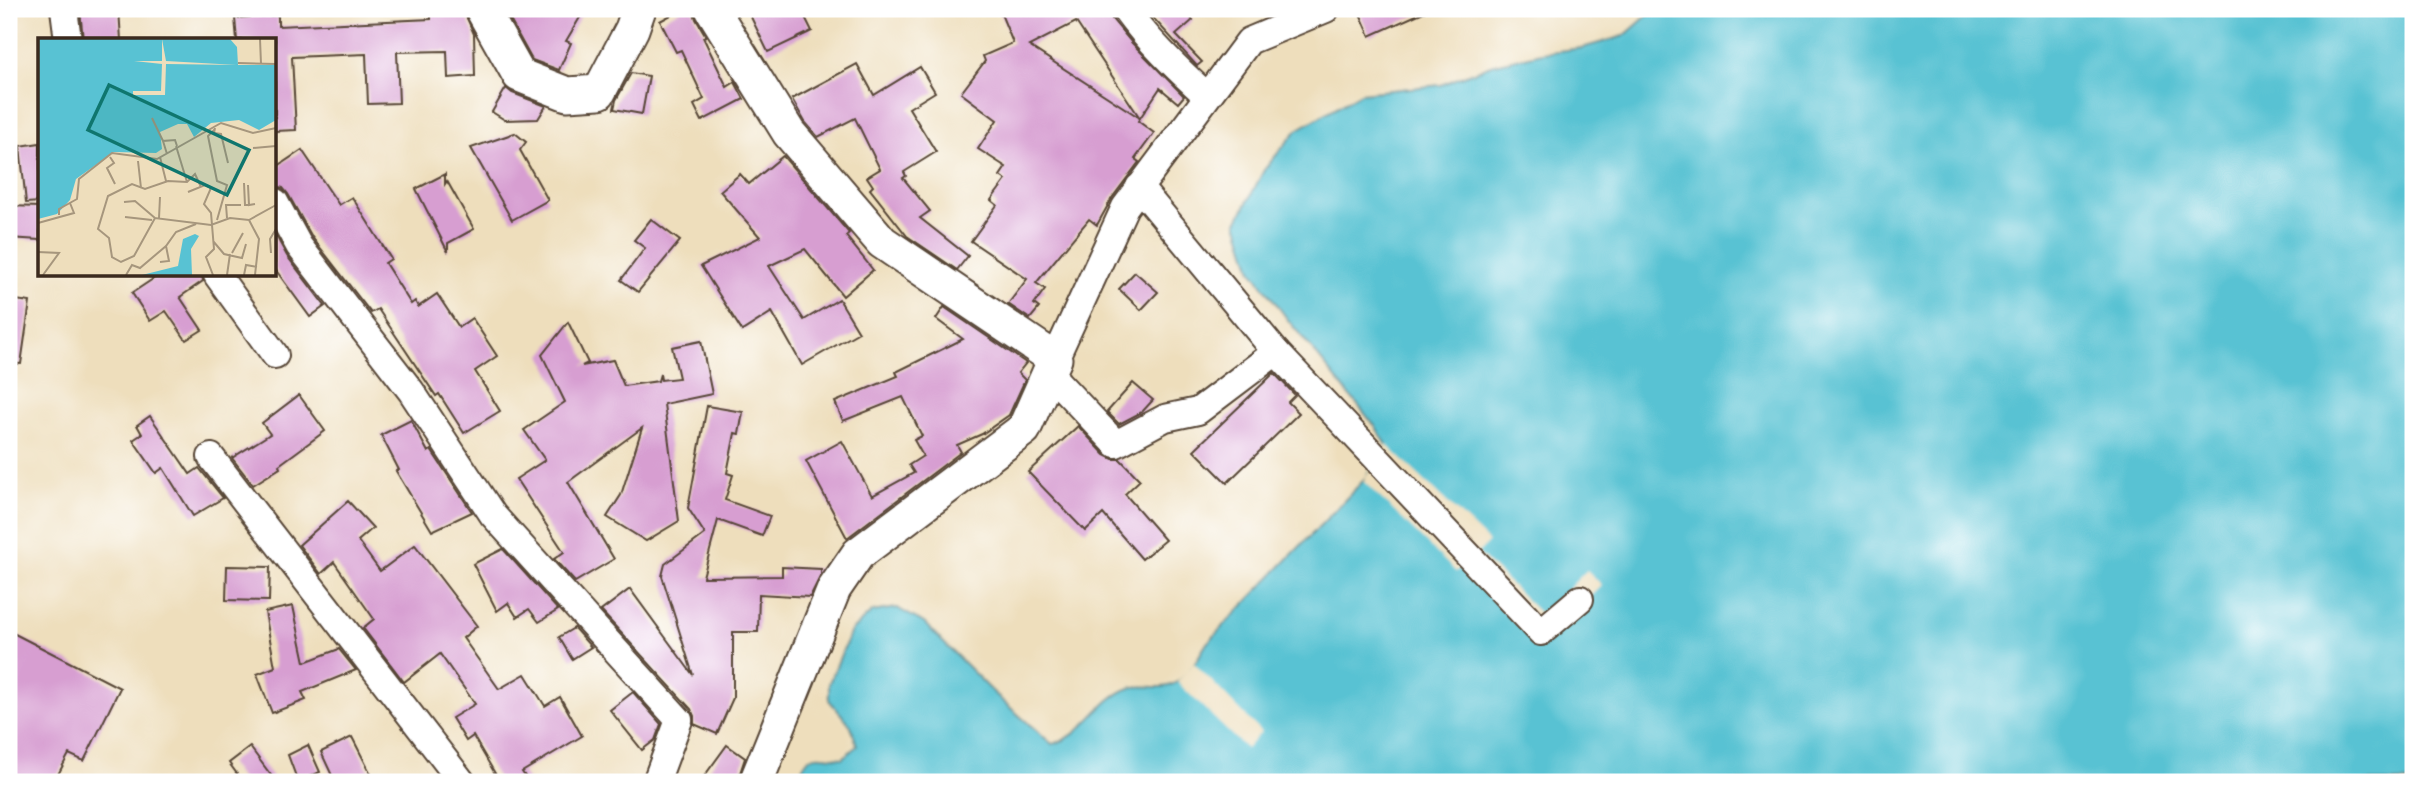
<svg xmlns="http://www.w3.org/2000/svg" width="2422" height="791" font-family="'Gochi Hand',sans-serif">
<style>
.water{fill:#58c2d3;stroke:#4a7678;stroke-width:2}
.pier{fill:#eedebc}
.building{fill:#d79ed1}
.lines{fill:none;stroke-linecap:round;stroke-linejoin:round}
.minor-casing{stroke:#564536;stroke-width:30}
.tertiary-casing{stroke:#564536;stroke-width:37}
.minor{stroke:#fff;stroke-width:26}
.tertiary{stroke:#fff;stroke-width:33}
.inset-road{fill:none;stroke:#a6967d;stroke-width:2}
.view{fill:#0f766e;fill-opacity:0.15;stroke:#0f766e;stroke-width:3.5}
.inset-edge{fill:none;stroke:#3b2a1e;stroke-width:3.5}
</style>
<rect width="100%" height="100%" fill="#fff"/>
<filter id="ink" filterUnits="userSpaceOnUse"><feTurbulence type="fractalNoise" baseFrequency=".0143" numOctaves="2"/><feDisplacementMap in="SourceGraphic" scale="14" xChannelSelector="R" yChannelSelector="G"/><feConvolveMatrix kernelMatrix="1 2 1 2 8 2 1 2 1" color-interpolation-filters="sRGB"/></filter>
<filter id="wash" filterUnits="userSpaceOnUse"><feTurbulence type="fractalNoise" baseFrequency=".00686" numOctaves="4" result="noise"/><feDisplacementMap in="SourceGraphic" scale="28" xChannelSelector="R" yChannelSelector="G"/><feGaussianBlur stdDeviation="1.57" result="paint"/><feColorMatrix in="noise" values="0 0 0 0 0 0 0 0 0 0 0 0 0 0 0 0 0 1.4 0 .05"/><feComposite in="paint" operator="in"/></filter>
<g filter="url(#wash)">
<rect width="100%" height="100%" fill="#eedebc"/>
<!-- water -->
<path class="water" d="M 1655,9 L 2413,9 L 2413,782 L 796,782 C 809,750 810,755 842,758 L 857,746 L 851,726 L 829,700 L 829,683 L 851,631 L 872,612 L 897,608 L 924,623 L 998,697 L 1052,744 C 1084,738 1099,698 1130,688 C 1145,683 1162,692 1177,682 C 1190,673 1199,656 1207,643 L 1363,481 L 1387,445 L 1375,426 L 1288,320 L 1252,270 L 1237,222 L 1264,170 L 1297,130 L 1361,93 L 1441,85 L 1491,65 L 1542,53 L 1582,48 L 1624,36 Z"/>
<!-- pier -->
<g class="pier">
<path d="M 1387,445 L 1489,542 L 1478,553 L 1542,615 L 1587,570 L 1602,585 L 1539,646 L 1460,568 L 1456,572 L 1363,481 Z"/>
<path d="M 1194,663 L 1261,732 L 1246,749 L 1177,682 Z"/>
</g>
<g id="blocks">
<!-- building -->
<g class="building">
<path d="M 80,9 L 119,9 L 121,40 L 83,40 Z"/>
<path d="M 419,9 L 463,9 L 474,34 L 475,76 L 448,78 L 447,51 L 397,52 L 399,103 L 368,104 L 366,54 L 292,57 L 296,130 L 275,131 L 275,40 L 237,40 L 235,18 L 278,15 L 278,26 L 431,19 L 431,14 Z"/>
<path d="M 504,9 L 585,9 L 566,41 L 571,43 L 559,70 L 532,60 Z"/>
<path d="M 682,9 L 693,9 L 696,19 L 706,36 L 703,37 L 727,87 L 735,82 L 744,99 L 702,121 L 694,105 L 704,99 L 681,50 L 676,52 L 660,21 Z"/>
<path d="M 747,9 L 801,9 L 812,31 L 768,52 Z"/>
<path d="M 999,9 L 1110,9 L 1112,19 L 1132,43 L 1184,96 L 1178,103 L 1160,88 L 1140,118 L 1076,22 L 1029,46 L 1140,118 L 1138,121 L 1154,133 L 1135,159 L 1139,162 L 1112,198 L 1097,225 L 1089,219 L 1036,283 L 1045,289 L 1034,304 L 1039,308 L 1030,319 L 1008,304 L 1027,279 L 971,241 L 997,205 L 991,200 L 1006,180 L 1000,176 L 1006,167 L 978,149 L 997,120 L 961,93 L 985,61 L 983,56 L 1013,43 Z"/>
<path d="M 1145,9 L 1183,9 L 1193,20 L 1176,35 L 1202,62 L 1197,66 Z"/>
<path d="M 1358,9 L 1430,9 L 1370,36 Z"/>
<path d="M 857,64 L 874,95 L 920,67 L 935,92 L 909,108 L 936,152 L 904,172 L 906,176 L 903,178 L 930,211 L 920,218 L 968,256 L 957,270 L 907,236 L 870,189 L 873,186 L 867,177 L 880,169 L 855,118 L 818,137 L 805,122 L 792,99 Z"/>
<path d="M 631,73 L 649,76 L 642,114 L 614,109 L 616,100 Z"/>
<path d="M 506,88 L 512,93 L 546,106 L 538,119 L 505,120 L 492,112 Z"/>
<path d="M 515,133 L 526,142 L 520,150 L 548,200 L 512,220 L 471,148 Z"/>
<path d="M 40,143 L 40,202 L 26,203 L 20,146 Z"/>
<path d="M 302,150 L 339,205 L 352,197 L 391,259 L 385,263 L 411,304 L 415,301 L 418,307 L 437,294 L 459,327 L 472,318 L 497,356 L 475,371 L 500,411 L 464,433 L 439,394 L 436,396 L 378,309 L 371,313 L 312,237 L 288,194 L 283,188 L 275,186 L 275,168 Z"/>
<path d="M 783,156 L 849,233 L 846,236 L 873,270 L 843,296 L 805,249 L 769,266 L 804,320 L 839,299 L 859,332 L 802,365 L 772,312 L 742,331 L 701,266 L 760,237 L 720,191 L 740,174 L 749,184 Z"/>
<path d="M 445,174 L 445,184 L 447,181 L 474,229 L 448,243 L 448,252 L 416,189 Z"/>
<path d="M 9,206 L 40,207 L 40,240 L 9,238 Z"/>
<path d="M 651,219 L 680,241 L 638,292 L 621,280 L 645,248 L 634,240 Z"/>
<path d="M 275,234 L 287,256 L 325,306 L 310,317 L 275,269 Z"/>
<path d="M 1135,272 L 1158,292 L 1141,310 L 1119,289 Z"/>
<path d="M 159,275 L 202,275 L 203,281 L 180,297 L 202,330 L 186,340 L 166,311 L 150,321 L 132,293 Z"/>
<path d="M 9,299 L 30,302 L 21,364 L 9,363 Z"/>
<path d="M 944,307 L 1026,363 L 1018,373 L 1025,380 L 1009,415 L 982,434 L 957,445 L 961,452 L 847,538 L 806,461 L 842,441 L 872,496 L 914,473 L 909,465 L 923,456 L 914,440 L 922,436 L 903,397 L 843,421 L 835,402 L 898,376 L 896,372 L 963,339 L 936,319 Z"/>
<path d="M 568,322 L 588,363 L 582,366 L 613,360 L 624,386 L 658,381 L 660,374 L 661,380 L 679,378 L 672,347 L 701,341 L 712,394 L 664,404 L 679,521 L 646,541 L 607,517 L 621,495 L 642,428 L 568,482 L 614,559 L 575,582 L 554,559 L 564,552 L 516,479 L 545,460 L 524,430 L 565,402 L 542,355 Z"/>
<path d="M 1274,373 L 1295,395 L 1288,402 L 1299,413 L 1227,483 L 1194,450 Z"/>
<path d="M 1133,383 L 1153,400 L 1142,412 L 1119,424 L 1107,412 Z"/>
<path d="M 299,395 L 325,431 L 279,465 L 280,468 L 253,485 L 232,458 L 270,434 L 262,423 Z"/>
<path d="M 707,406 L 743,412 L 739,434 L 735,433 L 727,473 L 733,475 L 725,500 L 770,516 L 762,536 L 718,520 L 703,577 L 782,576 L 782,567 L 821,569 L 821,575 L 810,597 L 759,594 L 758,632 L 733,632 L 733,698 L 717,734 L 694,724 L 694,716 L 691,709 L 601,611 L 630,589 L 693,675 L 662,576 L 665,564 L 705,534 L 688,508 Z"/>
<path d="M 150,416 L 190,474 L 199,468 L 223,498 L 193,516 L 163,468 L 156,473 L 133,440 L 142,434 L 137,425 Z"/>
<path d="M 411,420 L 428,452 L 431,450 L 472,512 L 432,531 L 396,471 L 399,470 L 381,435 Z"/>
<path d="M 1078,426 L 1105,455 L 1113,459 L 1120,459 L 1140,480 L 1125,494 L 1165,540 L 1142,559 L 1103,514 L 1085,531 L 1028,472 Z"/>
<path d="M 348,501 L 373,528 L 358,541 L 380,571 L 415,545 L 477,626 L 463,638 L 499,689 L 525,674 L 545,706 L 560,697 L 582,736 L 522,772 L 529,782 L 500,782 L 473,736 L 466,741 L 452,718 L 475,704 L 440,654 L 404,682 L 363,628 L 374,619 L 334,562 L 321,574 L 299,545 Z"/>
<path d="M 503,549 L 558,610 L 539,622 L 529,609 L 517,617 L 508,603 L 497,611 L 473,564 Z"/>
<path d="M 227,566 L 270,567 L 269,601 L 226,600 Z"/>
<path d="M 293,606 L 305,662 L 339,649 L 356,670 L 302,692 L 306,700 L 272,713 L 257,674 L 275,667 L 265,612 Z"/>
<path d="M 574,628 L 591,647 L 572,659 L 559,637 Z"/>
<path d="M 9,631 L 120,688 L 84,761 L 69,754 L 54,782 L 9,782 Z"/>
<path d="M 633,692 L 661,724 L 655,740 L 642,750 L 610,710 Z"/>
<path d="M 352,737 L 375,782 L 335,782 L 321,752 Z"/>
<path d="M 308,745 L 320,772 L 298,782 L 288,755 Z"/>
<path d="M 727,745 L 745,758 L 737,782 L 700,782 Z"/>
<path d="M 250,747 L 276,782 L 243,782 L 229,763 Z"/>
</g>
</g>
</g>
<g filter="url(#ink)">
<use href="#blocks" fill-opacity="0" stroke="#564536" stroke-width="2"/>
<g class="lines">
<!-- minor casing -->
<g class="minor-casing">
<g id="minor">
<path d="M 64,9 L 68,40"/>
<path d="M 1125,9 C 1149,42 1177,69 1207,96"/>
<path d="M 275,202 L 299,246 L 411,391 L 493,515 L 679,720 L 656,782"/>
<path d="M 217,275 L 275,355"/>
<path d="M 1276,352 L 1541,632 L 1580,599"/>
<path d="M 1055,359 L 1125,207 L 1249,41 L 1326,9"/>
<path d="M 1049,373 L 1116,444 L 1165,418 L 1198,411 L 1276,352 L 1139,187"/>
<path d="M 211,457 L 462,782"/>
</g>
</g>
<!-- tertiary casing -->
<g class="tertiary-casing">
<g id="tertiary">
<path d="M 482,9 L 519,75 L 567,94 L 599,92 L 632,29 L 639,9"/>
<path d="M 712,9 L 789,133 L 882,242 L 1055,359 L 1024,429 L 858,554 L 834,589 L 756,782"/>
</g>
</g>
<!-- minor -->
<use href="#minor" class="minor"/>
<!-- tertiary -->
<use href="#tertiary" class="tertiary"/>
</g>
</g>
<!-- overview -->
<g transform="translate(38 38)">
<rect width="238" height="238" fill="#eedebc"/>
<path d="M 0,1 L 192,1 L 199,9 L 200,27 L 238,27 L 238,82 L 221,92 L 201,82 L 173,85 L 156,99 L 149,86 L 140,86 L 122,94 L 124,111 L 118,115 L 76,114 L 38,141 L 32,162 L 19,176 L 0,181 ZM 157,196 L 161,198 L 153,211 L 154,237 L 104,237 L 140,228 L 145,201 Z" fill="#58c2d3"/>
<path d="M 124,1 L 128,23 L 199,27 L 128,26 L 127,57 L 95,57 L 95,53 L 123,53 L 124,26 L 96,23 L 124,23 Z" fill="#eedebc"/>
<path class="inset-road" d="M 222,1 L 223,26M 200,25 L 238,26M 114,80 L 125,103M 177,90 L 176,95 L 183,96 L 190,125M 177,91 L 170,98 L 179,143 L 189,147 L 179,182M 138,108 L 149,144M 215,110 L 238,108M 129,116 L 125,103 L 137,102 L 139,108M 72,119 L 76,125 L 69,130 L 77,146M 122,119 L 128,143M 100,123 L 103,150M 206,145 L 207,167 L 211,167M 210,147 L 211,167 L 217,166M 163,149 L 157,136 L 149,144 L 130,143 L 107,151 L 94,146 L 70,158 L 60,191 L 71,200 L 74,219 L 83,224 L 96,218 L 117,180 L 173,187 L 192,180 L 211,182 L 238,167M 150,154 L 167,147 L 173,150 L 166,166 L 173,175 L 176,211 L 168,219 L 175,237M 86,164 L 97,163 L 117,180M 21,177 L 21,171 L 39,161 L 41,141 L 74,115 L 119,121 L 183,85 L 215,95 L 238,90M 87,179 L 114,182M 121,180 L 122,159M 189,180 L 188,167 L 203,167M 211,182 L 221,201 L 217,237M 0,185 L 36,175 L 32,165M 175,203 L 186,216 L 204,220 L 208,206M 0,214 L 21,215 L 5,237M 194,215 L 205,195M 233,215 L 232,201 L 238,191M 122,224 L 131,223 L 128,208M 88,237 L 94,227 L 102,230 L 128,208 L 138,194 L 158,186M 189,237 L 192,216M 206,237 L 208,227 L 219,229"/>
<path class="view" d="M 71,47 L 211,112 L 189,157 L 50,92 Z"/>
<rect width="238" height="238" class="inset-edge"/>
</g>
<!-- margin -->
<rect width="2422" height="791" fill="none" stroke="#fff" stroke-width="35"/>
</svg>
